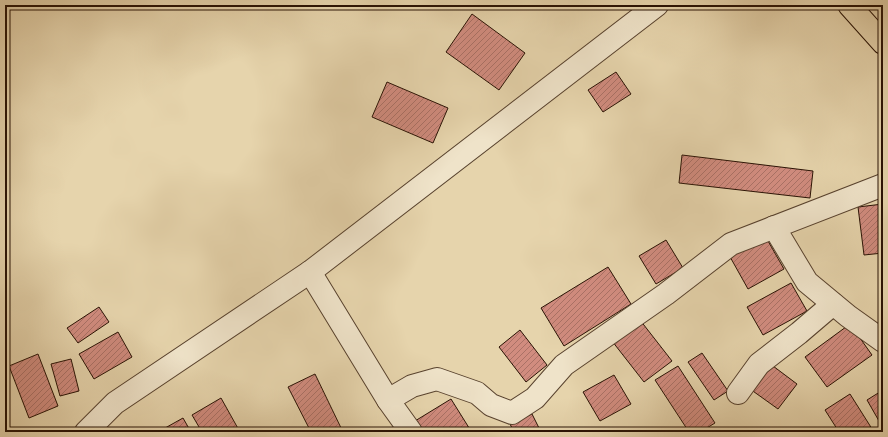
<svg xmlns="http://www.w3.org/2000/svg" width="888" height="437" font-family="'Old Standard TT',serif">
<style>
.building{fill:url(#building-hatch);stroke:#291204}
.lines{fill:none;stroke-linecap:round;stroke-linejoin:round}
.minor-casing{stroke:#58422e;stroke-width:24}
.major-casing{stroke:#291204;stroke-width:24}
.minor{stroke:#efe3c9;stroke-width:22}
.major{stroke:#e6d4ac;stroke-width:22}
</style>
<defs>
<pattern id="building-hatch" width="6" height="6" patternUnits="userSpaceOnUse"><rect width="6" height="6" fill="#d18c7f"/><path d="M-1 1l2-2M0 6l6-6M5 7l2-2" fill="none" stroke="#aa7166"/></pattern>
</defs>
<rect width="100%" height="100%" fill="#e6d4ac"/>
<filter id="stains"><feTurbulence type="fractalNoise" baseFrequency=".005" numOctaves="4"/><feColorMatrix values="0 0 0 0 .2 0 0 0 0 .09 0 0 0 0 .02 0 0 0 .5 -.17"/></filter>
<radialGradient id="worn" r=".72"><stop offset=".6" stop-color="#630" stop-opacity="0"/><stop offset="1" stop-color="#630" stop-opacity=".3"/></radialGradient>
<!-- building -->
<g class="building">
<path d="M 472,14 L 525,53 L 499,90 L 446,52 Z"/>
<path d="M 616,72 L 631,94 L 603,112 L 588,90 Z"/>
<path d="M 387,82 L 448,108 L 433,143 L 372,117 Z"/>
<path d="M 682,155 L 813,171 L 810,198 L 679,183 Z"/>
<path d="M 883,204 L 883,253 L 864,255 L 858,207 Z"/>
<path d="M 764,234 L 784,269 L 748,289 L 729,255 Z"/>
<path d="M 666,240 L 683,268 L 656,284 L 639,256 Z"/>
<path d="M 608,267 L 631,304 L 564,346 L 541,308 Z"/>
<path d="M 791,283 L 807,311 L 763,335 L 747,307 Z"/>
<path d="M 99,307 L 109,322 L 78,343 L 67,328 Z"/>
<path d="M 640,320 L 672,361 L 644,382 L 612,341 Z"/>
<path d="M 850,324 L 872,355 L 827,387 L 805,357 Z"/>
<path d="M 520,330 L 547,365 L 526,382 L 499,347 Z"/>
<path d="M 118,332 L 132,357 L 94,379 L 79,354 Z"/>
<path d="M 702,353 L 728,391 L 714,400 L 688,362 Z"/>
<path d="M 38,354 L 58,406 L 29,418 L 9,366 Z"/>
<path d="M 71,359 L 79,391 L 60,396 L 51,364 Z"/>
<path d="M 769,363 L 797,384 L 778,409 L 750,389 Z"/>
<path d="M 678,366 L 715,423 L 700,432 L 689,432 L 655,380 Z"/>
<path d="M 315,374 L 343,432 L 311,432 L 288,387 Z"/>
<path d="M 614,375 L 631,404 L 600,421 L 583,392 Z"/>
<path d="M 883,390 L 883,428 L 867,400 Z"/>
<path d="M 850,394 L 874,432 L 839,432 L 825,410 Z"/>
<path d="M 221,398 L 240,432 L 202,432 L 192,415 Z"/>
<path d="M 451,399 L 471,431 L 470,432 L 421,432 L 415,421 Z"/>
<path d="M 532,414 L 541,432 L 514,432 L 510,424 Z"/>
<path d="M 183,418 L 191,432 L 158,432 Z"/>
</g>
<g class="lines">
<!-- minor casing -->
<g class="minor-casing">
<g id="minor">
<path d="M 774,227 L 807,282 L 848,316 L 883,341"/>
<path d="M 310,272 L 388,400 L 411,432"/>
<path d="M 738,393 L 759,364 L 799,333 L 833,304"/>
<path d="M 388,400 L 412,386 L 437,379 L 477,393 L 491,405 L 512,413 L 535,398 L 564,365 L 666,294 L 731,244 L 883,185"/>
<path d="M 86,432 L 115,403 L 310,272 L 657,5"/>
</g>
</g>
<!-- major casing -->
<g class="major-casing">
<path id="major" d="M 849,5 L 883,43"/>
</g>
<!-- minor -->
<use href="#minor" class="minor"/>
<!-- major -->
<use href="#major" class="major"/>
</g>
<!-- margin -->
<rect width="888" height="437" fill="none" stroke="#e6d4ac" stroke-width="20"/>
<rect x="6" y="6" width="876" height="425" fill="none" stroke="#291204" stroke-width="2"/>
<rect x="10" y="10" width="868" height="417" fill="none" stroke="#291204"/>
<rect width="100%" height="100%" filter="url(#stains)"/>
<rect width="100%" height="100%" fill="url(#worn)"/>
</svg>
